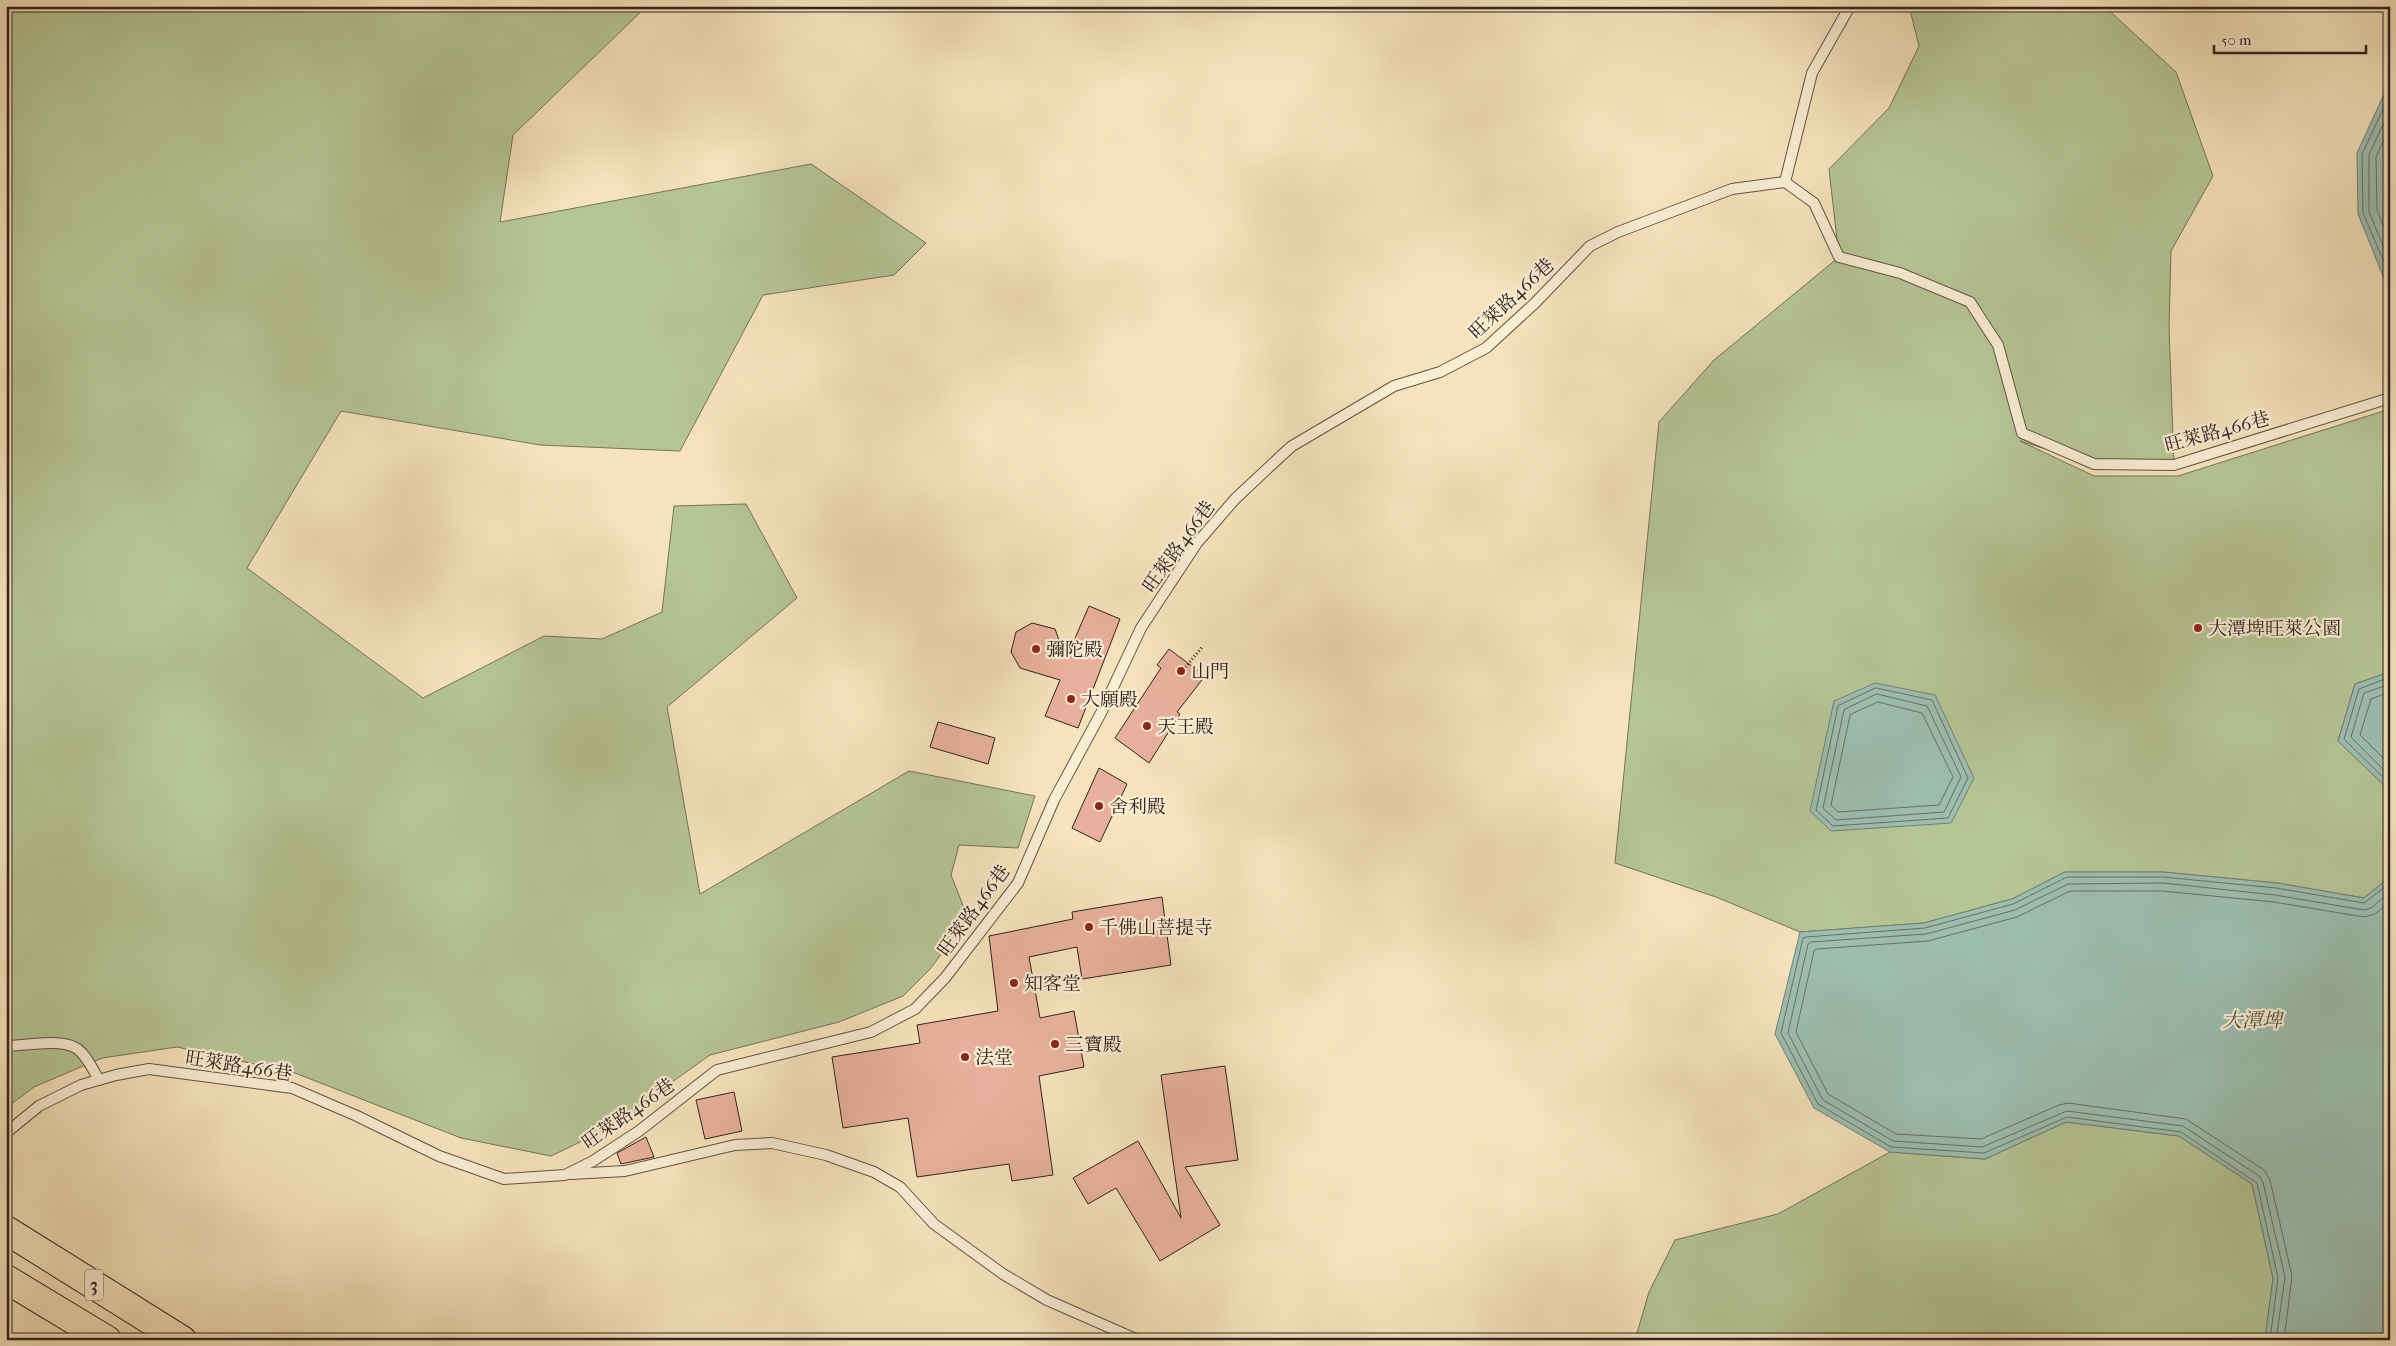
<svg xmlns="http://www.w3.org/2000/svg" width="2396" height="1346" font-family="'IM FELL French Canon','Noto Serif TC',serif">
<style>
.green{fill:#b6c596;stroke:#747459}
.water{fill:#9dbeb0;stroke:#728075}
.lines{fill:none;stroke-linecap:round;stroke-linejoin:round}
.shore{stroke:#677066;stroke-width:1}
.building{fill:#e9b19d;stroke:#31231c}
.lane-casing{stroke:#625344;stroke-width:12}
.highway-casing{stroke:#31231c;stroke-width:30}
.path{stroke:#31231c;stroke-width:3;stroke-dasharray:1 2.5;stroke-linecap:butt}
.lane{stroke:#f9edd4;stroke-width:10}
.highway{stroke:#f6e3bd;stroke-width:28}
.poi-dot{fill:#8f2418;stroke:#f9edd4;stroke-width:2}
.labels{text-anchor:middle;stroke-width:4.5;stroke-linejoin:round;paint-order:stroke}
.shield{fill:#f9edd4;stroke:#6d6053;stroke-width:1}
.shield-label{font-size:18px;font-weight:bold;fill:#31231c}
.street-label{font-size:19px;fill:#31231c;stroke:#f9edd4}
.poi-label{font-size:19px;fill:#31231c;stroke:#f9edd4;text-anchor:start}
.water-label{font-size:20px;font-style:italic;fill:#515248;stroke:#f9edd4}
</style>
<rect width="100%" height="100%" fill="#f6e3bd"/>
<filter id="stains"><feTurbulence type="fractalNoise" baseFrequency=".004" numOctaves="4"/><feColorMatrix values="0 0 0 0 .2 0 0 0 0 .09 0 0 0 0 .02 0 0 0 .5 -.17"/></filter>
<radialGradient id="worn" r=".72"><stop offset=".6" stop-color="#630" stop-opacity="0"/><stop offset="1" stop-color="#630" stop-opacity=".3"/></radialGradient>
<!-- green -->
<g class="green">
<path d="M 6,6 L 647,6 L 513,135 L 500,222 L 811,164 L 926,243 L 894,275 L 763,295 L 680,451 L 540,445 L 341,411 L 247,568 L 423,698 L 544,636 L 602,639 L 662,612 L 674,506 L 746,504 L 797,598 L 667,707 L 700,894 L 909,771 L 1035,796 L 1018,848 L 959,845 L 951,875 L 968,918 L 930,969 L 903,996 L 839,1022 L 710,1055 L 605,1130 L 551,1156 L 461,1138 L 295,1073 L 177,1047 L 102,1058 L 34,1087 L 6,1108 Z"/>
<path d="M 1909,6 L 2104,6 L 2176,72 L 2213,176 L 2171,251 L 2169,327 L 2174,465 L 2094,464 L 2020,441 L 2094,476 L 2178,476 L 2390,409 L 2390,672 L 2355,684 L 2338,741 L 2390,791 L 2390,877 L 2364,898 L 2277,883 L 2163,872 L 2065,872 L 2012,899 L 1924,923 L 1800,932 L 1716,897 L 1615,863 L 1659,422 L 1714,360 L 1839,257 L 1829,169 L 1889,108 L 1919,46 Z"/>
<path d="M 2066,1122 L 2179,1136 L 2252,1184 L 2273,1278 L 2265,1340 L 1635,1340 L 1649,1292 L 1675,1240 L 1778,1214 L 1890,1152 L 1985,1159 Z"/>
</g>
<!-- water -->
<g class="water">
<path d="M 2390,81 L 2390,281 L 2385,281 L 2358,214 L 2357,153 Z"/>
<path d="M 2390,672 L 2390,791 L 2338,741 L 2355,684 Z"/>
<path d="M 1875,683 L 1935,695 L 1974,778 L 1951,823 L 1831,831 L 1810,811 L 1834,701 Z"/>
<path d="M 2065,872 L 2163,872 L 2277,883 L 2364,898 L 2390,877 L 2390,1340 L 2265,1340 L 2273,1278 L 2252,1184 L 2179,1136 L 2066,1122 L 1985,1159 L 1890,1152 L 1814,1108 L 1775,1034 L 1800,932 L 1924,923 L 2012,899 Z"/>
</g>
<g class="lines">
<!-- shore -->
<g class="shore">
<path d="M 2390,94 L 2362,154 L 2363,213 L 2390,276"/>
<path d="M 2390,109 L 2369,155 L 2369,212 L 2390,263"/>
<path d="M 2390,127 L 2376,157 L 2377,210 L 2390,243"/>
<path d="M 2390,677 L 2359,689 L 2344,739 L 2390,784"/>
<path d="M 2390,684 L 2364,693 L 2351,737 L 2390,776"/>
<path d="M 1876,688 L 1932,700 L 1968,778 L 1948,818 L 1833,826 L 1816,810 L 1838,706 Z"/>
<path d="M 2390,692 L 2371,699 L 2360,735 L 2390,765"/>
<path d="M 1877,694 L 1927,706 L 1961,777 L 1944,812 L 1836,820 L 1823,808 L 1844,710 Z"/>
<path d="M 1878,702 L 1922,713 L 1953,777 L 1939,805 L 1838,812 L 1831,805 L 1850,715 Z"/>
<path d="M 2270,1340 L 2278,1278 L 2257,1183 L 2181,1132 L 2067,1117 L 1984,1153 L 1891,1147 L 1818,1104 L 1781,1033 L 1803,938 L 1806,937 L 1925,928 L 2013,904 L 2067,877 L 2163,877 L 2276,888 L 2364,903 L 2390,883"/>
<path d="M 2276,1340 L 2285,1277 L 2263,1182 L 2259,1176 L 2183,1126 L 2067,1111 L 1982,1147 L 1893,1141 L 1823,1100 L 1788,1033 L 1808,944 L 1811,942 L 1926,934 L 2015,910 L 2068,884 L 2163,883 L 2275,895 L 2364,910 L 2371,908 L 2390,892"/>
<path d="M 2284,1340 L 2292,1276 L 2270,1180 L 2264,1170 L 2186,1119 L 2068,1103 L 2059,1105 L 1981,1139 L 1896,1134 L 1828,1094 L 1796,1032 L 1814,951 L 1817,949 L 1928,941 L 2017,917 L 2070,891 L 2162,891 L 2274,902 L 2364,917 L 2375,914 L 2390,902"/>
</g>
</g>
<!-- building -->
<g class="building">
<path d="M 1089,606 L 1120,619 L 1078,728 L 1045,716 L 1060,680 L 1020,668 L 1011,652 L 1016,632 L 1032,623 L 1055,629 L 1066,659 Z"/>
<path d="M 1169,649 L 1205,676 L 1177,712 L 1180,714 L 1149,763 L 1115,738 L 1161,668 L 1157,665 Z"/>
<path d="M 938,722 L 995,738 L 988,764 L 930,747 Z"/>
<path d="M 1099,768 L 1127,784 L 1100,842 L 1072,828 Z"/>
<path d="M 1162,897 L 1171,965 L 1082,979 L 1077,947 L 1029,957 L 1040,1018 L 1074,1011 L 1084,1067 L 1039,1076 L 1053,1175 L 1012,1181 L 1009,1164 L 917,1177 L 908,1118 L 843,1128 L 832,1057 L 920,1043 L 917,1025 L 998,1011 L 989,936 L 1073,919 L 1072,912 Z"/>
<path d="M 1225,1066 L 1238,1160 L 1185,1167 L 1220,1225 L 1160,1261 L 1116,1188 L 1088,1204 L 1073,1178 L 1138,1141 L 1181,1218 L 1161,1075 Z"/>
<path d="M 734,1092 L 742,1131 L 705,1139 L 696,1100 Z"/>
<path d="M 646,1137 L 654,1157 L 621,1164 L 617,1153 Z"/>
</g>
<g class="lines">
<!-- lane casing -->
<g class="lane-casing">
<g id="lane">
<path d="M 1785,182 L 1812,73 L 1850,6"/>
<path d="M 6,1046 C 25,1046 59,1038 76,1048 C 86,1054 93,1070 99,1080"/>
<path d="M 6,1133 L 39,1106 L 81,1085 L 116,1075 L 149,1069 L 292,1088 L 357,1116 L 439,1156 L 504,1179 L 565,1175 L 593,1161 L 639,1131 L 717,1070 L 871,1032 L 915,1009 L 945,978 L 1018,883 L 1054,800 L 1101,713 L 1141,628 L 1197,543 L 1235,499 L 1282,455 L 1292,446 L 1394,386 L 1440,372 L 1486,348 L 1535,303 L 1590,246 L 1618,232 L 1732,189 L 1785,182 L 1814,203 L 1839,257 L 1900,273 L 1970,302 L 1998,345 L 2022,433 L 2094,464 L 2174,465 L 2390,398"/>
<path d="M 571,1174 L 625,1171 L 735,1145 L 772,1143 L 826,1155 L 874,1172 L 900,1187 L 934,1224 L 1003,1274 L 1047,1300 L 1138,1340"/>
</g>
</g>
<!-- highway casing -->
<g class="highway-casing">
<g id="highway">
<path d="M 6,1230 L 182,1340"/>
<path d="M 6,1279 L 107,1340"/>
</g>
</g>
<!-- path -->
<path class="path" d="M 1183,670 L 1203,646"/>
<!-- lane -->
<use href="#lane" class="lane"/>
<!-- highway -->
<use href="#highway" class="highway"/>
</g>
<!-- markers -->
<g class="poi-dot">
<circle cx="2198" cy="628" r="5"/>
<circle cx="1036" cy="649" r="5"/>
<circle cx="1181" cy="671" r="5"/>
<circle cx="1071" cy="699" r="5"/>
<circle cx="1147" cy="726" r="5"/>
<circle cx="1099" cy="806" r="5"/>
<circle cx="1089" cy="927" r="5"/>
<circle cx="1014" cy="983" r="5"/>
<circle cx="1055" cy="1044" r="5"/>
<circle cx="965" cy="1057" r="5"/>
</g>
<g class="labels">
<!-- shield labels -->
<rect class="shield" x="85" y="1269.5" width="18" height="31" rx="4"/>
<g class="shield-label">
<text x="94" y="1291">3</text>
</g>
<!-- street labels -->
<g class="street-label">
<text transform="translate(1511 298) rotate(-43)" y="7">旺萊路466巷</text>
<text transform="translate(2217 431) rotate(-15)" y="7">旺萊路466巷</text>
<text transform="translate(1178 546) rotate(-54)" y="7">旺萊路466巷</text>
<text transform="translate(973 910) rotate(-54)" y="7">旺萊路466巷</text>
<text transform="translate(239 1065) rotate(9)" y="7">旺萊路466巷</text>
<text transform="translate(628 1113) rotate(-35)" y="7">旺萊路466巷</text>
</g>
<!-- poi labels -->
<g class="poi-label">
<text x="2208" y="635">大潭埤旺萊公園</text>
<text x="1046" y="656">彌陀殿</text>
<text x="1191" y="678">山門</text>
<text x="1081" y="706">大願殿</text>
<text x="1157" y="733">天王殿</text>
<text x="1109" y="813">舍利殿</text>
<text x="1099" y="934">千佛山菩提寺</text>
<text x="1024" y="990">知客堂</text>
<text x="1065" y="1051">三寶殿</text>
<text x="975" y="1064">法堂</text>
</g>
<!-- water labels -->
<g class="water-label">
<text x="2252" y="1027">大潭埤</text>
</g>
</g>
<!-- margin -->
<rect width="2396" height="1346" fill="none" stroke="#f6e3bd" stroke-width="25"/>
<rect x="8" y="8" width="2381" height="1331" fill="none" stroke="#31231c" stroke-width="2.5"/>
<rect x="12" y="12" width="2371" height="1321" fill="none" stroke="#31231c"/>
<!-- scale -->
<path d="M2214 45v8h152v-8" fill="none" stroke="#31231c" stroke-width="2.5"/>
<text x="2221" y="45" font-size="15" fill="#31231c" stroke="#f9edd4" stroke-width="4" paint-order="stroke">50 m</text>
<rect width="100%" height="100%" filter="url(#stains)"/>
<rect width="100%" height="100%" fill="url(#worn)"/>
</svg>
